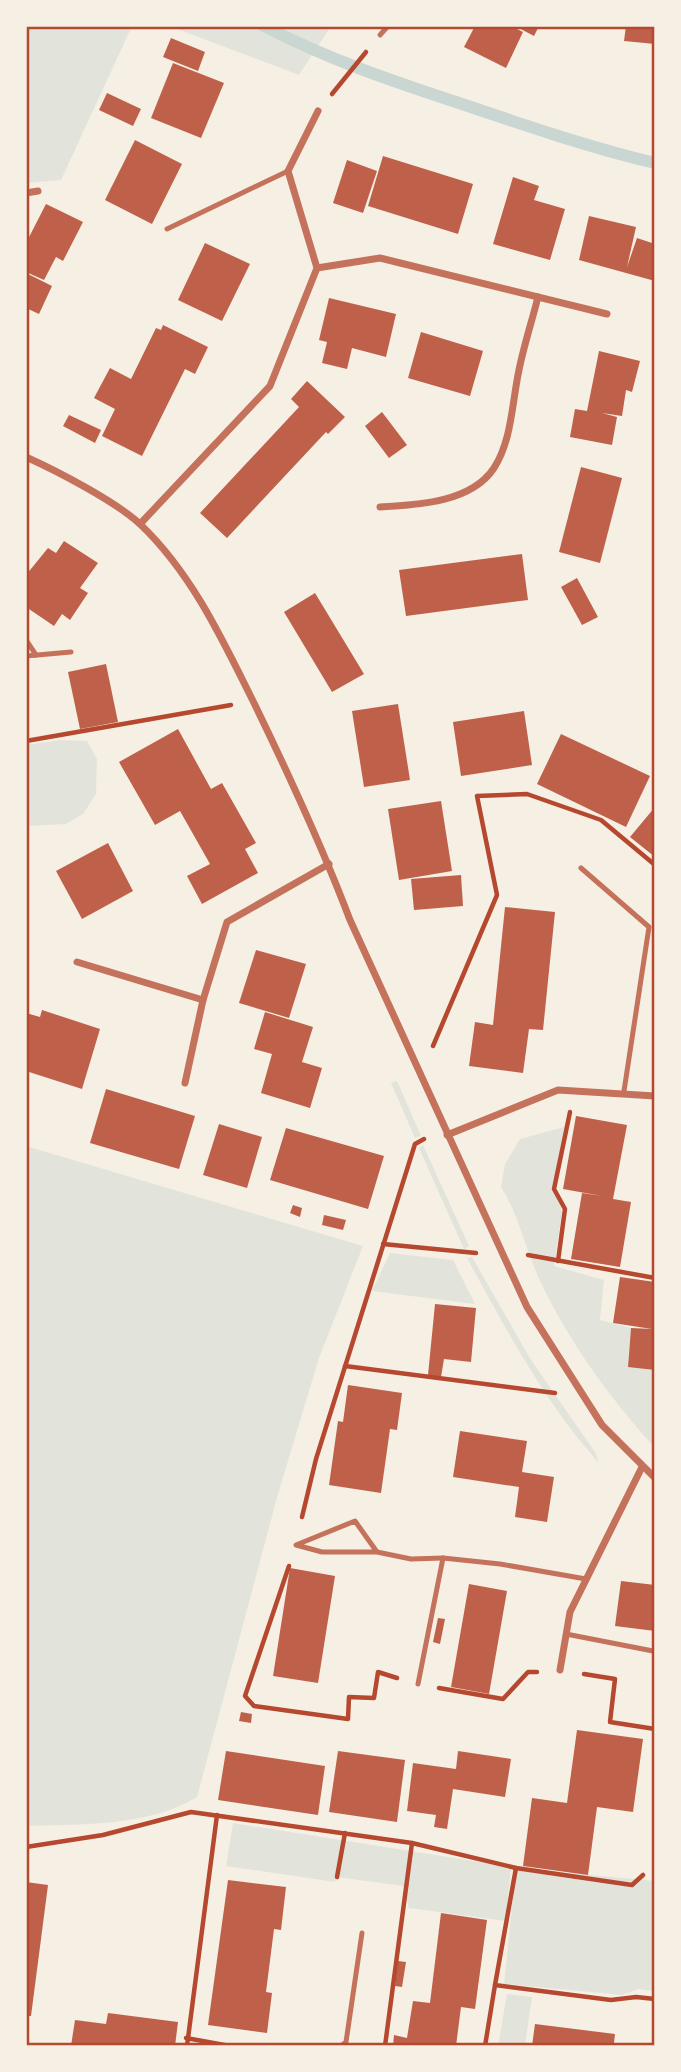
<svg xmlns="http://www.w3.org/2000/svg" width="681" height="2072" font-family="'Noto Sans',sans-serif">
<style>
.green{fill:#e2e4dc}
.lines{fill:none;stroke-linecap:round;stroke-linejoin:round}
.stream{stroke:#c9d6d2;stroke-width:12}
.building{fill:#bf614a}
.path{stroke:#b5482f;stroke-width:4.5}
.service{stroke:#c5725c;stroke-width:5}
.minor{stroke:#c5725c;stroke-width:7}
.neatline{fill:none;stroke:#b5482f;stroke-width:2.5}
</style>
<rect width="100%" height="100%" fill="#f6efe4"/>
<!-- green -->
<g class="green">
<path d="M 26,26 L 132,26 L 61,180 L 26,183 Z"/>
<path d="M 169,26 L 331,26 L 299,75 Z"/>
<path d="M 60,740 L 87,741 L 97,759 L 96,794 L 83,814 L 66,824 L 26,826 L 26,745 Z"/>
<path d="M 397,1081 L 421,1136 L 415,1138 L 391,1083 Z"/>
<path d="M 564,1127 L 554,1183 L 562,1212 L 554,1266 L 604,1280 L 600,1320 L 631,1328 L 628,1362 L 655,1368 L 655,1448 C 610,1398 572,1346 542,1285 C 526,1253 520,1217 501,1187 L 505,1164 L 520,1139 Z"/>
<path d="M 423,1145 L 469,1246 L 464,1249 L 419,1148 Z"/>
<path d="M 26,1146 L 363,1246 L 319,1358 L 278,1494 L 197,1797 C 147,1827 83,1824 26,1826 Z"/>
<path d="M 390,1253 L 453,1260 L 475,1304 L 372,1291 Z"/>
<path d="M 472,1257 L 531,1360 L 595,1452 L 599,1463 C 544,1402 506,1329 467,1258 Z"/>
<path d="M 233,1823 L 511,1867 L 506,1921 L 409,1908 L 403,1886 L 337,1877 L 335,1882 L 226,1866 Z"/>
<path d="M 516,1868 L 655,1881 L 655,1991 L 638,1989 L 622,1995 L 504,1984 Z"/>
<path d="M 507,1994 L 532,1997 L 525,2046 L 498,2046 Z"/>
</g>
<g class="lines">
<!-- stream -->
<path class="stream" d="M 264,26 C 327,59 392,81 459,103 C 524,125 588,147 655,163"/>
</g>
<!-- building -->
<g class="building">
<path d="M 475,26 L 511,26 L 523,32 L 506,68 L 464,47 Z"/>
<path d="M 515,26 L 539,26 L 534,36 Z"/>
<path d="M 626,26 L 655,26 L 655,44 L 624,41 Z"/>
<path d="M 171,38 L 205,52 L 198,71 L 163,57 Z"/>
<path d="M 173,63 L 224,83 L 201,138 L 151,118 Z"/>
<path d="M 107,93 L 141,109 L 133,126 L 99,110 Z"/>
<path d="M 135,140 L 182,164 L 152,224 L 105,200 Z"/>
<path d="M 383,156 L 473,184 L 458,234 L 368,206 Z"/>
<path d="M 347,160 L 377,171 L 363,213 L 333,203 Z"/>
<path d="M 513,177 L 539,186 L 534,200 L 565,209 L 550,260 L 493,244 Z"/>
<path d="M 46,204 L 83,222 L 63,261 L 56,257 L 44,280 L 26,272 L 26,243 Z"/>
<path d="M 589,216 L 636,227 L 627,267 L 637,238 L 655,244 L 655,281 L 579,260 Z"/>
<path d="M 205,243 L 250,264 L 222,321 L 178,300 Z"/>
<path d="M 26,273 L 52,286 L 39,314 L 26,308 Z"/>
<path d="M 329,298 L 396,314 L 386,357 L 352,348 L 347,369 L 322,363 L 327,342 L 319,340 Z"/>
<path d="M 163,325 L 208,347 L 195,374 L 185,369 L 142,456 L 102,436 L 115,409 L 94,398 L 110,368 L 131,379 L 156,328 L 161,330 Z"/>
<path d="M 421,332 L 483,351 L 470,396 L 408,378 Z"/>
<path d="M 599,351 L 640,361 L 632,392 L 626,390 L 622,416 L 602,413 L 617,417 L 612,445 L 570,437 L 575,409 L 587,411 Z"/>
<path d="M 307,381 L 345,417 L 328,434 L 326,432 L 227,538 L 200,513 L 299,407 L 291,399 Z"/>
<path d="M 382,412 L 407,445 L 389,458 L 365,426 Z"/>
<path d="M 69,415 L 101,430 L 95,443 L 63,426 Z"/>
<path d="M 581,467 L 622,478 L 600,563 L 559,552 Z"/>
<path d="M 64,541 L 98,563 L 80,588 L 88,593 L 70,620 L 62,614 L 54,626 L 26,607 L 26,575 L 48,548 L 56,553 Z"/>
<path d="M 522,554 L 528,600 L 406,616 L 399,570 Z"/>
<path d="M 577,578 L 598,617 L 582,625 L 561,587 Z"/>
<path d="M 315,593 L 364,674 L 332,692 L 284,612 Z"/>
<path d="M 106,664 L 118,722 L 80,729 L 68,672 Z"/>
<path d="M 398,704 L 410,780 L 364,787 L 352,711 Z"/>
<path d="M 524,711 L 532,765 L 461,776 L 453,722 Z"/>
<path d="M 178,729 L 211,789 L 222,783 L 256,843 L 245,849 L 258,873 L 202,904 L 187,876 L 210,864 L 180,811 L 155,825 L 119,762 Z"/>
<path d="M 561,734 L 650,776 L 626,827 L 537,784 Z"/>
<path d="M 441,801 L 452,871 L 399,880 L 388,809 Z"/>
<path d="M 655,807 L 655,857 L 630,837 Z"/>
<path d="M 108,843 L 133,891 L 82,919 L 56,871 Z"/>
<path d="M 461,875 L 463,906 L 414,910 L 411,879 Z"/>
<path d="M 505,907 L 555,912 L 543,1030 L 529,1029 L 523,1073 L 469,1066 L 475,1022 L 493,1025 Z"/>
<path d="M 256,950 L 306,964 L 289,1018 L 239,1003 Z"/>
<path d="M 42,1010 L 100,1029 L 82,1089 L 26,1071 L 26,1013 L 40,1017 Z"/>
<path d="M 265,1012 L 313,1027 L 302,1062 L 322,1068 L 310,1108 L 261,1093 L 272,1054 L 254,1049 Z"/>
<path d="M 106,1089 L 195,1116 L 179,1169 L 90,1143 Z"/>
<path d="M 576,1116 L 627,1125 L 613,1199 L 631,1202 L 620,1267 L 571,1259 L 582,1193 L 602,1196 L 563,1189 Z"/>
<path d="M 219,1124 L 262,1137 L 247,1188 L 203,1175 Z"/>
<path d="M 286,1128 L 384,1156 L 368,1209 L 270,1180 Z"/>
<path d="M 293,1205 L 302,1208 L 300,1217 L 290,1213 Z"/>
<path d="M 324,1215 L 346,1220 L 343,1230 L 322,1225 Z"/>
<path d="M 620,1277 L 655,1282 L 655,1370 L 628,1367 L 631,1328 L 652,1329 L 613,1323 Z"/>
<path d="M 435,1304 L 476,1308 L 471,1362 L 444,1359 L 441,1377 L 428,1375 Z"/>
<path d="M 348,1385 L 402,1393 L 397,1430 L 390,1429 L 381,1493 L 329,1485 L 338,1421 L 343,1422 Z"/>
<path d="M 460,1431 L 527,1441 L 522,1472 L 554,1477 L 547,1522 L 515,1517 L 519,1487 L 453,1477 Z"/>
<path d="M 290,1568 L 335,1576 L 318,1683 L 273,1676 Z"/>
<path d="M 621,1581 L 655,1585 L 655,1631 L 615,1626 Z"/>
<path d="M 469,1584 L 507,1591 L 489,1694 L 451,1687 Z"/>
<path d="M 438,1618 L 445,1619 L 440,1644 L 433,1642 Z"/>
<path d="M 241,1712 L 252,1714 L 251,1723 L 239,1721 Z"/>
<path d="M 577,1730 L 643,1739 L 633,1812 L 597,1807 L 588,1875 L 523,1866 L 532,1798 L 567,1803 Z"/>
<path d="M 226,1751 L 325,1766 L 318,1815 L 218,1800 Z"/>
<path d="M 338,1751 L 405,1760 L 397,1822 L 329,1812 Z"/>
<path d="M 458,1751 L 511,1759 L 505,1797 L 453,1789 L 447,1829 L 434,1827 L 436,1815 L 407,1811 L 413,1763 L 456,1769 Z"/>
<path d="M 228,1880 L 286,1887 L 281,1930 L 274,1929 L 266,1992 L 272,1993 L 267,2033 L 208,2025 Z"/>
<path d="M 26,1882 L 48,1885 L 31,2016 L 26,2016 Z"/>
<path d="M 441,1913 L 487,1920 L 475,2009 L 461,2007 L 456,2046 L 393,2046 L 394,2035 L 407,2038 L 413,2001 L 430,2003 Z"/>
<path d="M 398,1961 L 406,1962 L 402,1987 L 395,1986 Z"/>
<path d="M 108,2013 L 178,2022 L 175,2046 L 71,2046 L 75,2020 L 106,2024 Z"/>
<path d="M 535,2024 L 615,2034 L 614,2043 L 621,2046 L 532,2046 Z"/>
</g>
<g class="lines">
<!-- path -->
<g class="path">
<path d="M 332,94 L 366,52"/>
<path d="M 26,741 L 231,705"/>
<path d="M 433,1046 L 497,895 L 477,796 L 527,794 L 601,820 L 655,865"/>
<path d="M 383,1244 L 476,1253"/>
<path d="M 528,1255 L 655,1278"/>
<path d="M 558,1261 L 565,1209 L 554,1189 L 570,1112"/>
<path d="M 345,1366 L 555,1393"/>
<path d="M 302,1517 L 316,1459 L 415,1144 L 424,1139"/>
<path d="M 289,1566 L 245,1696 L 254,1706 L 348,1719 L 349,1697 L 374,1698 L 378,1672 L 397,1678"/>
<path d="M 584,1674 L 615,1679 L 610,1722 L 655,1729"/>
<path d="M 439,1688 L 503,1699 L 528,1672 L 537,1672"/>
<path d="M 26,1847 L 103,1835 L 191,1812 L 412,1843 L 516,1868 L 632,1885 L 643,1875"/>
<path d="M 516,1868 L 495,1985 L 611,2000 L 636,1997 L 655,1999"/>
<path d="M 337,1877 L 345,1833"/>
<path d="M 186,2038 L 230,2046"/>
<path d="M 187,2046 L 217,1815"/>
<path d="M 385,2046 L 412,1843"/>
<path d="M 485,2046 L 495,1985"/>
</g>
<!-- service -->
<g class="service">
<path d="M 380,35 L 388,26"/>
<path d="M 167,229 L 288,171"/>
<path d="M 26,640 L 36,655"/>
<path d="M 26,656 L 71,652"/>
<path d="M 581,868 L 649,927 L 624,1091"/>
<path d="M 377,1552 L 322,1552 L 296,1545 L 355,1521 L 377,1552 L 411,1559 L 443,1558"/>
<path d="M 566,1634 L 653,1651"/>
<path d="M 418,1684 L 443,1558 L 500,1564 L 586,1579"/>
<path d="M 341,2046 L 346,2042 L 362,1933"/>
</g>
<!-- minor -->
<g class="minor">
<path d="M 26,193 L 38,191"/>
<path d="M 317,268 L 380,258 L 607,314"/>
<path d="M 26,457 C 57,471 117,502 141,525 C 193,575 223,641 255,705 C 289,775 322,846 350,920 L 527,1307 L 602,1425 L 655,1478"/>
<path d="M 380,507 C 416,505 471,503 494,468 C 512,440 512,402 519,370 C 524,345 532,321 538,297"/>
<path d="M 140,524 L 270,386 L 317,268 L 288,171 L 318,111"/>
<path d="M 77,962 L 203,1000 L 227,922 L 329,864"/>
<path d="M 185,1083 L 203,1000"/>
<path d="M 447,1135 L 558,1090 L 655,1096"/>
<path d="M 560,1670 L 570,1612 L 642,1467"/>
</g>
</g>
<!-- border -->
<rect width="681" height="2072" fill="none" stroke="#f6efe4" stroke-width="56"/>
<rect x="28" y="28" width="625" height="2016" class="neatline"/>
</svg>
